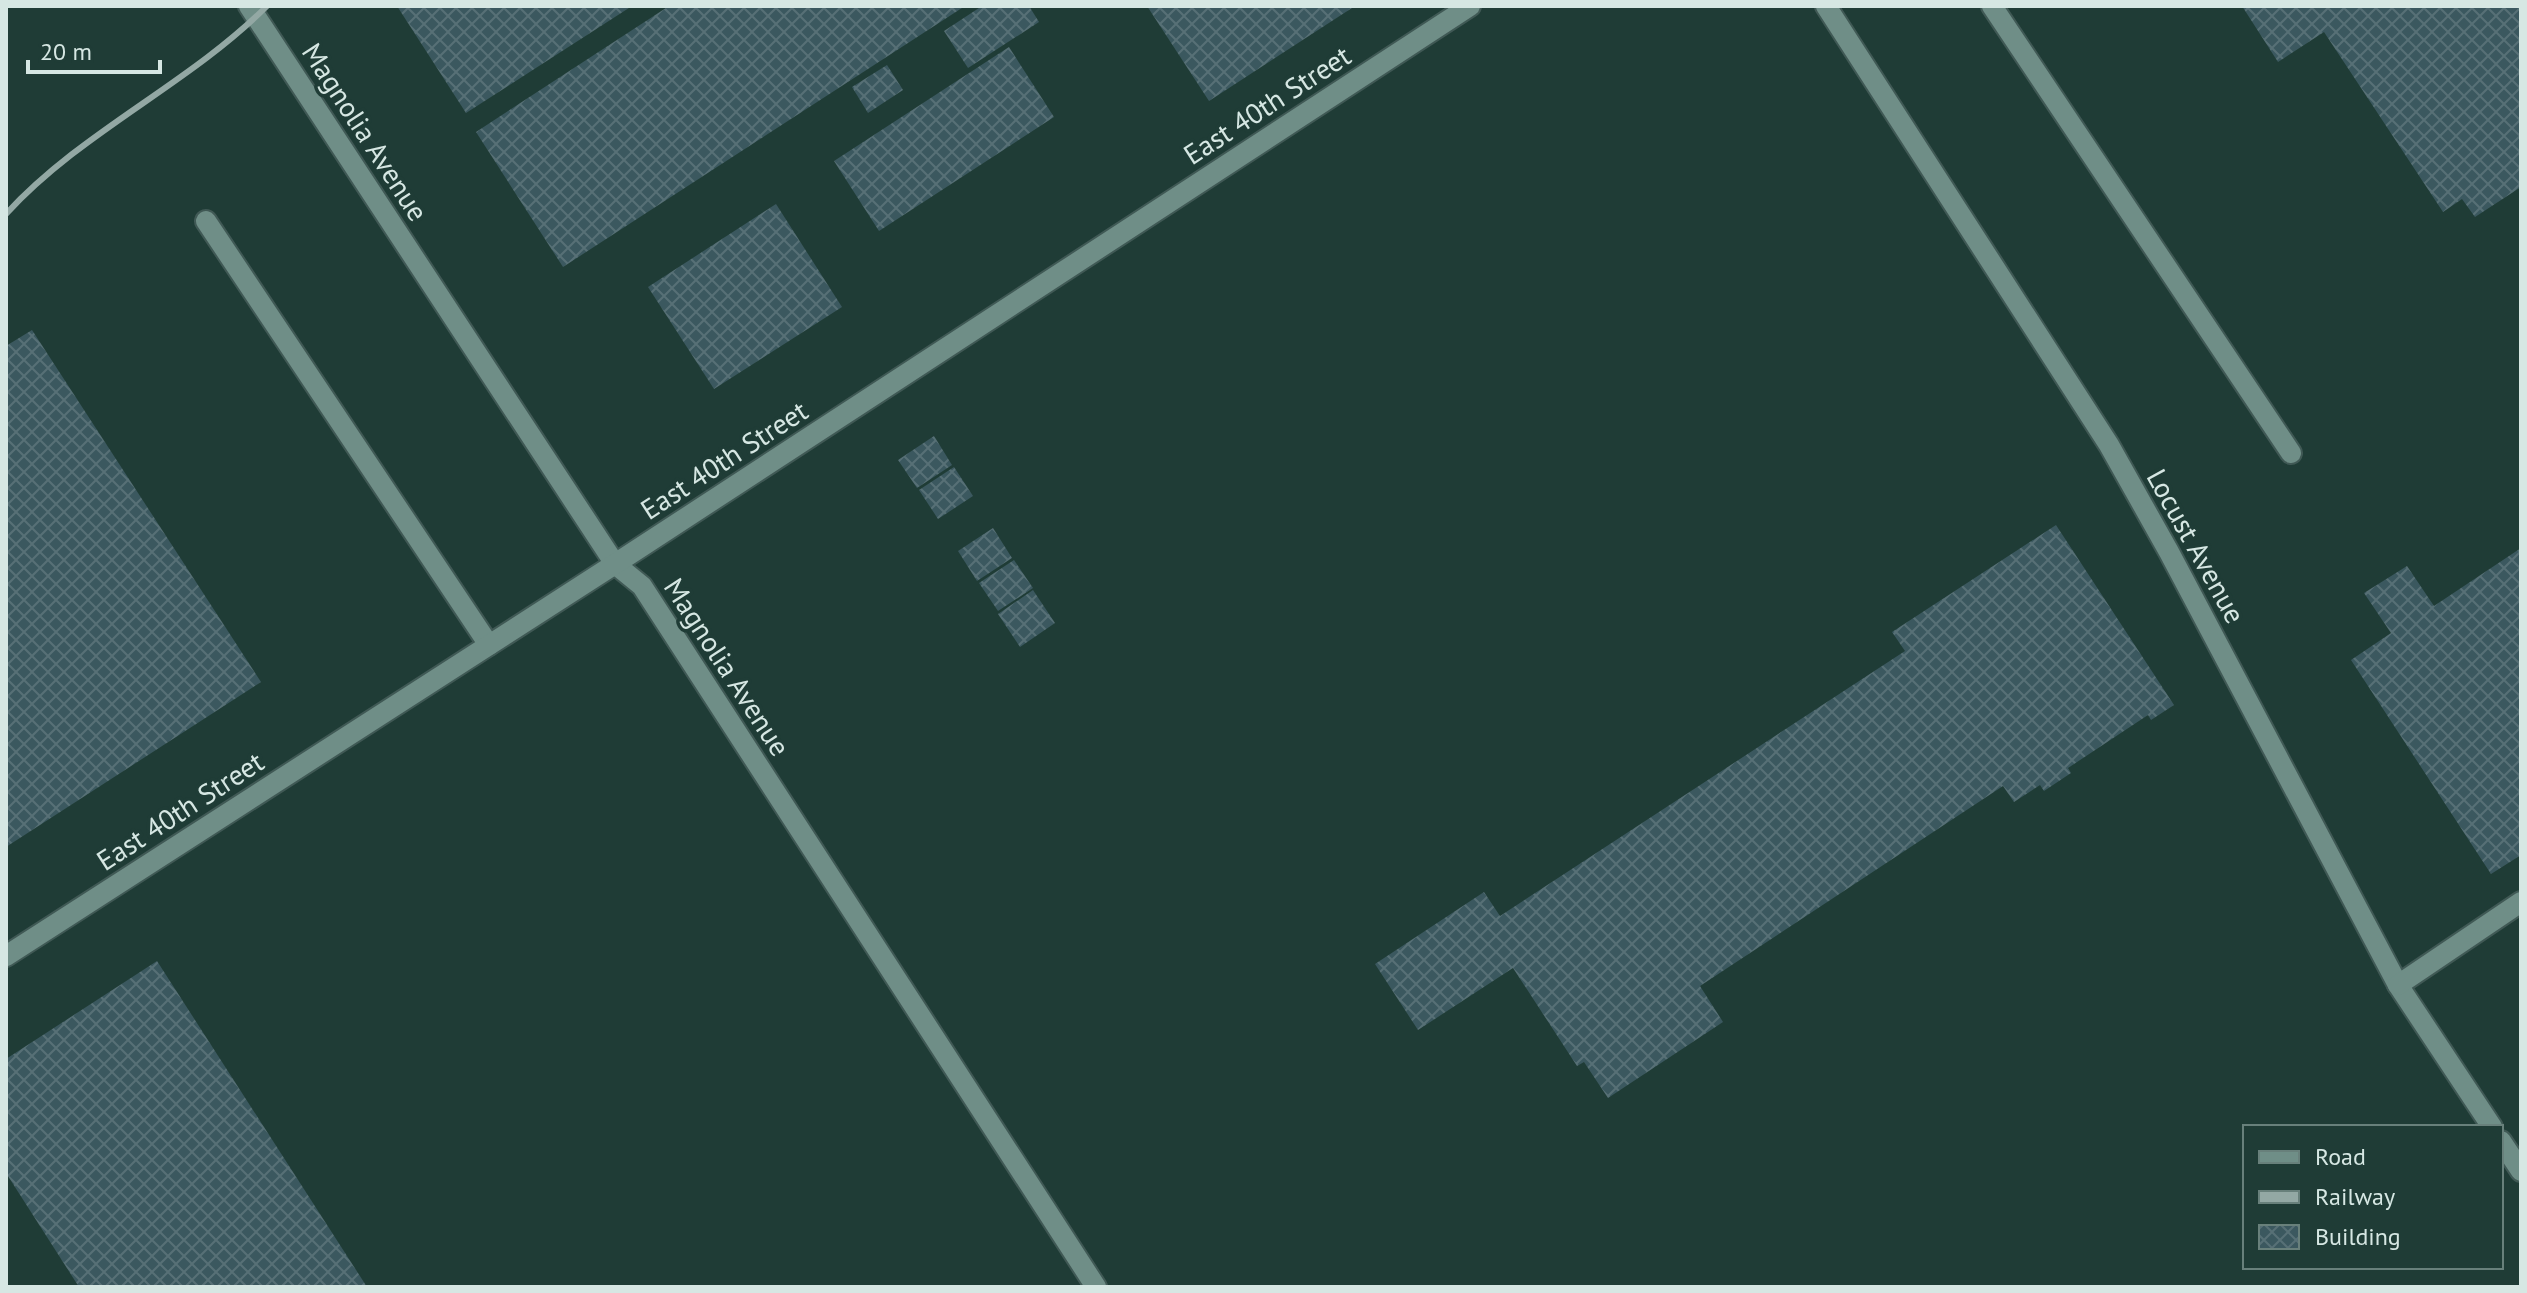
<svg xmlns="http://www.w3.org/2000/svg" width="2527" height="1293" font-family="'PT Sans',sans-serif">
<style>
.building{fill:url(#building-cross-hatch)}
.lines{fill:none;stroke-linecap:round;stroke-linejoin:round}
.minor-casing{stroke:#405955;stroke-width:24}
.minor{stroke:#6f8e87;stroke-width:20}
.rail{stroke:#93a8a4;stroke-width:6}
.labels{text-anchor:middle;stroke-width:7;stroke-linejoin:round;paint-order:stroke}
.street-label{font-size:28px;fill:#d6e7e3;stroke:#1f3c36}
</style>
<defs>
<pattern id="building-cross-hatch" width="8" height="8" patternUnits="userSpaceOnUse" patternTransform="scale(2)"><rect width="8" height="8" fill="#3b585f"/><path d="M0 0l8 8M0 8l8-8" fill="none" stroke="#577076"/></pattern>
</defs>
<rect width="100%" height="100%" fill="#1f3c36"/>
<!-- building -->
<g class="building">
<path d="M 397,6 L 632,6 L 466,113 Z"/>
<path d="M 669,6 L 965,6 L 563,267 L 476,132 Z"/>
<path d="M 982,6 L 1029,6 L 1039,22 L 968,68 L 944,31 Z"/>
<path d="M 1147,6 L 1355,6 L 1209,101 Z"/>
<path d="M 2242,6 L 2521,6 L 2521,187 L 2475,217 L 2462,199 L 2443,212 L 2324,32 L 2278,62 Z"/>
<path d="M 1009,47 L 1054,117 L 879,231 L 834,161 Z"/>
<path d="M 887,65 L 903,90 L 868,113 L 852,87 Z"/>
<path d="M 776,204 L 842,307 L 714,389 L 648,287 Z"/>
<path d="M 32,330 L 261,682 L 6,847 L 6,346 Z"/>
<path d="M 934,436 L 952,465 L 917,488 L 898,460 Z"/>
<path d="M 954,467 L 973,496 L 938,519 L 919,490 Z"/>
<path d="M 2056,525 L 2174,705 L 2151,720 L 2148,715 L 2068,768 L 2071,773 L 2044,791 L 2040,785 L 2014,802 L 2003,786 L 1700,986 L 1723,1022 L 1608,1098 L 1584,1062 L 1577,1066 L 1513,968 L 1418,1030 L 1375,964 L 1484,892 L 1500,916 L 1905,651 L 1892,632 Z"/>
<path d="M 993,528 L 1012,558 L 977,581 L 958,551 Z"/>
<path d="M 2521,548 L 2521,855 L 2491,874 L 2351,660 L 2391,633 L 2364,593 L 2407,566 L 2434,606 Z"/>
<path d="M 1014,560 L 1033,588 L 998,611 L 979,583 Z"/>
<path d="M 1033,590 L 1055,623 L 1020,647 L 998,614 Z"/>
<path d="M 157,961 L 367,1287 L 79,1287 L 6,1173 L 6,1059 Z"/>
</g>
<g class="lines">
<!-- minor casing -->
<g class="minor-casing">
<g id="minor">
<path d="M 249,6 L 615,564 L 642,586 L 1096,1287"/>
<path d="M 1826,6 L 2109,445 L 2169,552 L 2398,985 L 2492,1127"/>
<path d="M 1992,6 L 2291,453"/>
<path d="M 206,221 L 489,645"/>
<path d="M 6,956 L 615,564 L 1470,6"/>
<path d="M 2398,985 L 2521,902"/>
<path d="M 2501,1141 L 2521,1171"/>
</g>
</g>
<!-- minor -->
<use href="#minor" class="minor"/>
<!-- rail -->
<path class="rail" d="M 6,214 C 82,131 188,85 267,6"/>
</g>
<g class="labels">
<!-- street labels -->
<g class="street-label">
<text transform="translate(1267 105) rotate(-33)" y="10">East 40th Street</text>
<text transform="translate(365 132) rotate(57)" y="10">Magnolia Avenue</text>
<text transform="translate(724 460) rotate(-33)" y="10">East 40th Street</text>
<text transform="translate(2196 546) rotate(61)" y="10">Locust Avenue</text>
<text transform="translate(727 667) rotate(57)" y="10">Magnolia Avenue</text>
<text transform="translate(180 811) rotate(-33)" y="10">East 40th Street</text>
</g>
</g>
<!-- border -->
<rect width="2527" height="1293" fill="none" stroke="#d6e7e3" stroke-width="16"/>
<!-- legend -->
<rect x="2243" y="1125" width="260" height="144" fill="#1f3c36" stroke="#68807b" stroke-width="2"/>
<rect x="2259" y="1151" width="40" height="12" fill="#6f8e87" stroke="#68807b" stroke-width="2"/>
<text x="2315" y="1165" font-size="24" fill="#d6e7e3">Road</text>
<rect x="2259" y="1191" width="40" height="12" fill="#93a8a4" stroke="#68807b" stroke-width="2"/>
<text x="2315" y="1205" font-size="24" fill="#d6e7e3">Railway</text>
<rect x="2259" y="1225" width="40" height="24" fill="url(#building-cross-hatch)" stroke="#68807b" stroke-width="2"/>
<text x="2315" y="1245" font-size="24" fill="#d6e7e3">Building</text>
<!-- scale -->
<path d="M28 60v12h132v-12" fill="none" stroke="#d6e7e3" stroke-width="4"/>
<text x="40" y="60" font-size="24" fill="#d6e7e3" stroke="#1f3c36" stroke-width="6" paint-order="stroke">20 m</text>
</svg>
